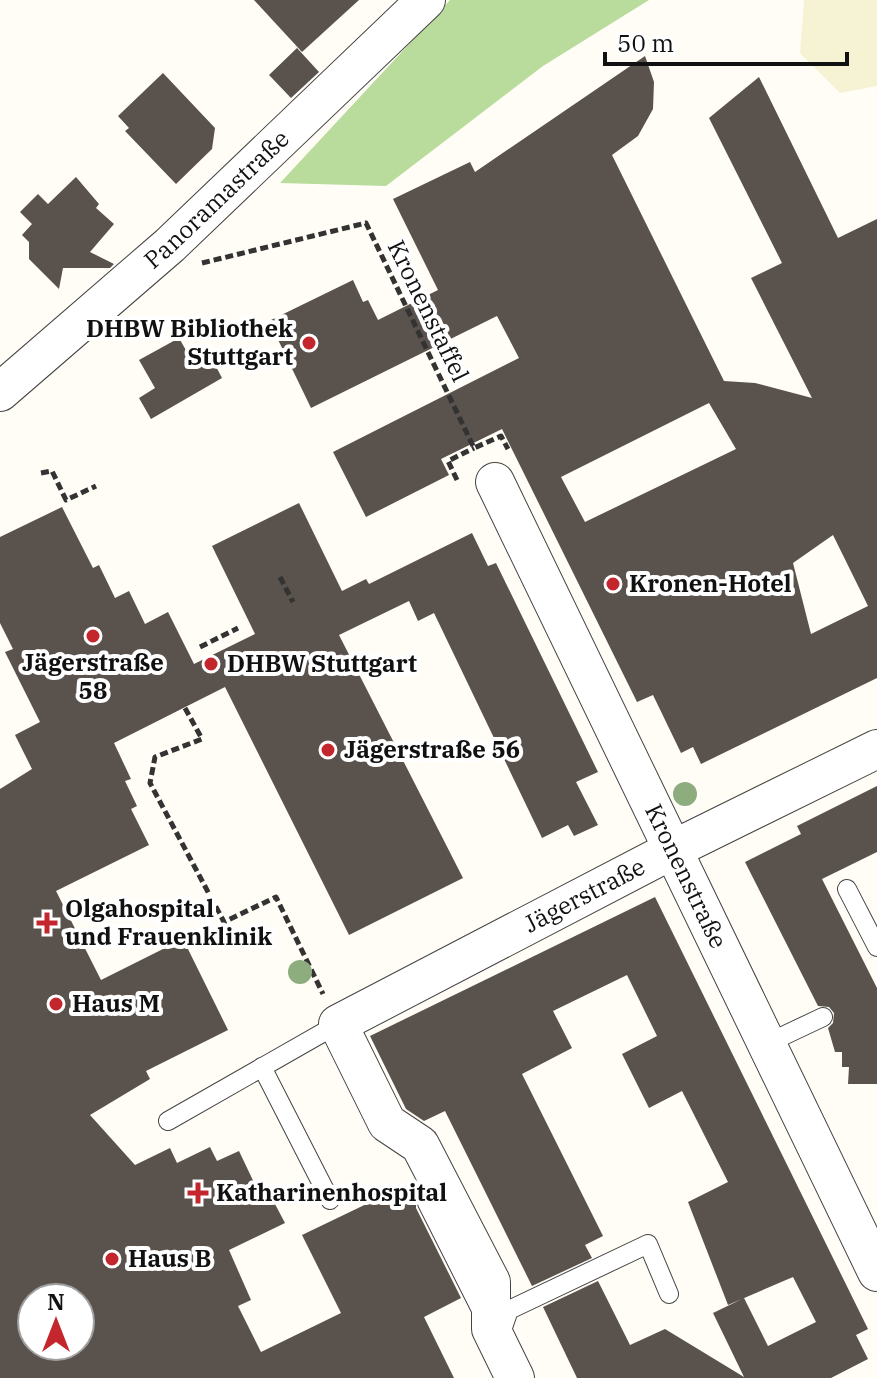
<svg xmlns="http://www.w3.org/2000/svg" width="877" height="1378" font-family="'IBM Plex Serif',serif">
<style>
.farmland{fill:#f6f3d4}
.forest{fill:#b9dc9c}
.building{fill:#5a524d;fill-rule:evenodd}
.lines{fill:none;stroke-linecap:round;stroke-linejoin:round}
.lane-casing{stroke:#444;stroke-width:20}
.street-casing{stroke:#444;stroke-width:40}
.path{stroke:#333;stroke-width:5;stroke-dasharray:8 4;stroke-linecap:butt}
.lane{stroke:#fff;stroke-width:18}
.street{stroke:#fff;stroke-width:38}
.tree{fill:#8dad7f}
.poi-dot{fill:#c4262e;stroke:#fff;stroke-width:3}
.labels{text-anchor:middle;stroke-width:8;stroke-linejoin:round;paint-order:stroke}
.street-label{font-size:24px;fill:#111;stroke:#fff}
.poi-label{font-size:24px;font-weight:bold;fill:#111;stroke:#fff;text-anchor:start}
</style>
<rect width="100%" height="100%" fill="#fffdf5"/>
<!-- farmland -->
<path class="farmland" d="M 804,0 L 877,0 L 877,86 L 840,93 L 800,53 Z"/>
<!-- forest -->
<path class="forest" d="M 450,0 L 649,0 L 543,66 L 386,186 L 280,183 Z"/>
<!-- building -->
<g class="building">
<path d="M 254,0 L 359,0 L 302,52 Z"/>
<path d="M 297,48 L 319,72 L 291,98 L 269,75 Z"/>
<path d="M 645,56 L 654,82 L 653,109 L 638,136 L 612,155 L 724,381 L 755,383 L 812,398 L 751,278 L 782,263 L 709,118 L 759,77 L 838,238 L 877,219 L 877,678 L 701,764 L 693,747 L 681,753 L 653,695 L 637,702 L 502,429 L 441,459 L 449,475 L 366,517 L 333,452 L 519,358 L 497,316 L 311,408 L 269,321 L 353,280 L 363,302 L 368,300 L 378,320 L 438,290 L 393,199 L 470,162 L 475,172 ZM 709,403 L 736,449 L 585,522 L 561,477 ZM 833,535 L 868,606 L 811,634 L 793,563 Z"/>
<path d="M 163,73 L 215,128 L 212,149 L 176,184 L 125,131 L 129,128 L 118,116 Z"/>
<path d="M 76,177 L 99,204 L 96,208 L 114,224 L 90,252 L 114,264 L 110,268 L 63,268 L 59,289 L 29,259 L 29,242 L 22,235 L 32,224 L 20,212 L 38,194 L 48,204 Z"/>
<path d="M 179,338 L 195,366 L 211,357 L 222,378 L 151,419 L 139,398 L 155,388 L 139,360 Z"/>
<path d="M 299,503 L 342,591 L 366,579 L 369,584 L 472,533 L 488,566 L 496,563 L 598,772 L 576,782 L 598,825 L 574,836 L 568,825 L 542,838 L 434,613 L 418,621 L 409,601 L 339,635 L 463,878 L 349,935 L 225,687 L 114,743 L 131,779 L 125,781 L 137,806 L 131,809 L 149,845 L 56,891 L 101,980 L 183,939 L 228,1030 L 146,1071 L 150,1079 L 90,1115 L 135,1165 L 170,1148 L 177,1163 L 210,1147 L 217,1161 L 239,1151 L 258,1191 L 266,1187 L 285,1223 L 229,1250 L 251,1300 L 238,1306 L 261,1352 L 341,1313 L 302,1235 L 406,1185 L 412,1200 L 416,1198 L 416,1208 L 461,1298 L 424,1317 L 454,1378 L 0,1378 L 0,789 L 32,769 L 15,735 L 40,722 L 5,652 L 13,649 L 0,623 L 0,537 L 62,507 L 93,568 L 99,565 L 115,598 L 129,591 L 145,624 L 168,612 L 194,664 L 255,634 L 212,546 ZM 32,1298 L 80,1298 L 80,1346 L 32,1346 Z"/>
<path d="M 877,786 L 877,852 L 822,879 L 877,988 L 877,1084 L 848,1084 L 849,1067 L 842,1067 L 842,1052 L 835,1052 L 828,1028 L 833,1023 L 834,1013 L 829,1007 L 818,1006 L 745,862 L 801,834 L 797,826 Z"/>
<path d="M 655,897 L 868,1329 L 856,1335 L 868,1359 L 831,1378 L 577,1378 L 543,1307 L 598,1281 L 630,1345 L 665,1329 L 744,1377 L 713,1313 L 744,1298 L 768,1346 L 816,1322 L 793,1277 L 728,1305 L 688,1202 L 728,1182 L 682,1091 L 649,1108 L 622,1054 L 657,1036 L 627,975 L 553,1011 L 572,1048 L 522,1074 L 603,1236 L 585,1245 L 592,1258 L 532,1286 L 445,1111 L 424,1121 L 406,1109 L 370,1036 Z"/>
</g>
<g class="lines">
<!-- lane casing -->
<g class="lane-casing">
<g id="lane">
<path d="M 847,889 L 877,947"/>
<path d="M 768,1043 L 823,1017"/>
<path d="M 262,1067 L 330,1200"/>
<path d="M 168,1121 L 338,1024"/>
<path d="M 427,1203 L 482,1312"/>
<path d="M 501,1333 L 509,1310 L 648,1244 L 669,1294"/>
</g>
</g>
<!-- street casing -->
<g class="street-casing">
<g id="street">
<path id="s1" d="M 0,392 L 170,245 L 426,0"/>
<path id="s2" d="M 495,482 L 877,1272"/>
<path id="s3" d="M 515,1378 L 491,1329 L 491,1282 L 420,1145 L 387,1123 L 338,1024 L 674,849 L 877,749"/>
</g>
</g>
<!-- path -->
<g class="path">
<path d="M 202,263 L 366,223 L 474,448 L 501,436 L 508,449"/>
<path d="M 41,473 L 52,471 L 66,500 L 96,486"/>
<path d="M 457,480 L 448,461 L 474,448"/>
<path d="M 280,577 L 293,602"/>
<path d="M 200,647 L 238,628"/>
<path d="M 185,708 L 202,739 L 155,757 L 150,783 L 224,922 L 276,897 L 323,994"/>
</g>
<!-- lane -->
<use href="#lane" class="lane"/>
<!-- street -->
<use href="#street" class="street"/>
</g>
<!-- trees -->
<g class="tree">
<circle cx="685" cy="794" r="12"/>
<circle cx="300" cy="972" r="12"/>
</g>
<!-- markers -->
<g class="poi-dot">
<circle cx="309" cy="343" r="8"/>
<circle cx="613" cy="584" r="8"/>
<circle cx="93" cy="636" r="8"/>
<circle cx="211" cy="664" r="8"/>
<circle cx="328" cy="750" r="8"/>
<path d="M43 911h8v8h8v8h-8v8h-8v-8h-8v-8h8z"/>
<circle cx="56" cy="1004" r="8"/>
<path d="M194 1181h8v8h8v8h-8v8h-8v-8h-8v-8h8z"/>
<circle cx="112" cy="1259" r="8"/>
</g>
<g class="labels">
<!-- street labels -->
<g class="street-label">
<text dy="8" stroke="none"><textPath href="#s1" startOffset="290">Panoramastraße</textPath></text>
<text transform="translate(428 311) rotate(64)" y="8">Kronenstaffel</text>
<text dy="8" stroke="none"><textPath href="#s2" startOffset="438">Kronenstraße</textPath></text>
<text dy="8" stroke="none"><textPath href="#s3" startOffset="684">Jägerstraße</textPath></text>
</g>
<!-- poi labels -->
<g class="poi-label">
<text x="293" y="337" text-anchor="end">DHBW Bibliothek<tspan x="293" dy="28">Stuttgart</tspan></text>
<text x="629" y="592">Kronen-Hotel</text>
<text x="93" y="671" text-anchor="middle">Jägerstraße<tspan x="93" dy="28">58</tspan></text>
<text x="227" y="672">DHBW Stuttgart</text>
<text x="344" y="758">Jägerstraße 56</text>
<text x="65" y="917">Olgahospital<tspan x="65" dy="28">und Frauenklinik</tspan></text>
<text x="72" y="1012">Haus M</text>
<text x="216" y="1201">Katharinenhospital</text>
<text x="128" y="1267">Haus B</text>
</g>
</g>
<!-- north arrow -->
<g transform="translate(56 1322)"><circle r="38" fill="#ffffff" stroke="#a0a0a0" stroke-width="2"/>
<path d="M0-6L14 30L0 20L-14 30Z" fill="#c4262e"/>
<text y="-12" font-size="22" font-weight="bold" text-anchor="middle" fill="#111111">N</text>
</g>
<!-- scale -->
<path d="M605 52v12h242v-12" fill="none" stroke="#111111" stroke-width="4"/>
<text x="617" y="52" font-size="24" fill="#111111" stroke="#ffffff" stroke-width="6" paint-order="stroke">50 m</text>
</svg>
